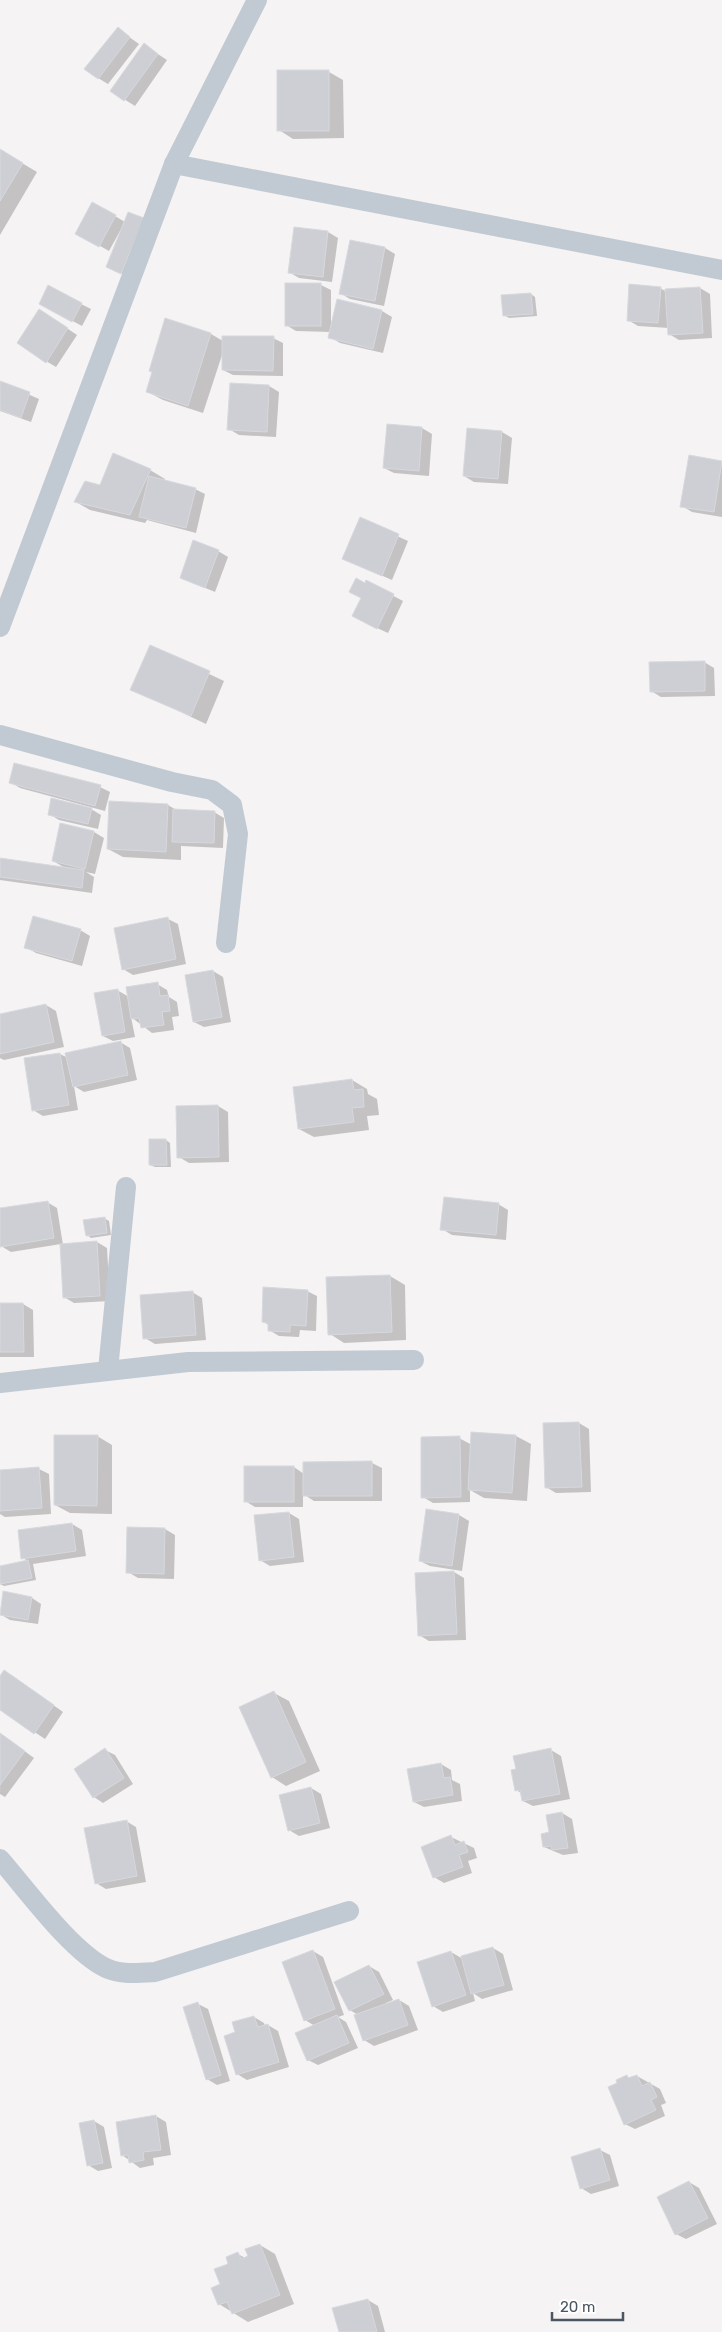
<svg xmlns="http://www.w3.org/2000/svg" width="722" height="2332" font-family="Rubik,sans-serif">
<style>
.shadow{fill:#0003}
.building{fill:#cdcfd5;stroke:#d7d9de}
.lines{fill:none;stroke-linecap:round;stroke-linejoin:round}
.street{stroke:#c1cad2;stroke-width:20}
</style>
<rect width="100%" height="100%" fill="#f5f3f3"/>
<!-- shadow -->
<g class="shadow">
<path d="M 118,29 L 139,44 L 108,84 L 98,78 Z"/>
<path d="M 144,45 L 167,60 L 135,106 L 111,91 Z"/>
<path d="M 329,72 L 343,80 L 344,138 L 293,139 L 279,130 Z"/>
<path d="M 0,150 L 37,172 L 0,235 Z"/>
<path d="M 93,203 L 125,222 L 143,219 L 132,278 L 107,267 L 121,232 L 120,231 L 109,251 L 77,233 Z"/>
<path d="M 328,232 L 338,238 L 332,282 L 299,278 L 289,272 Z"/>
<path d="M 351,241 L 385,248 L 395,254 L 384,306 L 350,299 L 340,293 Z"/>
<path d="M 287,284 L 321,285 L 331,290 L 331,328 L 338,301 L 382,311 L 392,317 L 383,353 L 340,343 L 330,337 L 331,332 L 296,331 L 286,325 Z"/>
<path d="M 660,288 L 667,292 L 700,288 L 710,294 L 712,338 L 679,340 L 669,334 L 669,328 L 638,326 L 628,320 Z"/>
<path d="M 531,294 L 535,297 L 537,316 L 509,318 L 504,315 Z"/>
<path d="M 81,304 L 91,309 L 82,326 L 50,309 Z"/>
<path d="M 40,310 L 77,335 L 56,367 L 46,361 Z"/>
<path d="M 211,334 L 223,341 L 273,338 L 283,343 L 283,376 L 233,375 L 223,370 L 223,352 L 203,413 L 163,400 L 148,392 L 154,373 Z"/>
<path d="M 0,382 L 39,399 L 31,422 L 0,411 Z"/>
<path d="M 269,386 L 279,392 L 276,437 L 239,435 L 229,429 Z"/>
<path d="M 422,428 L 432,434 L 429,476 L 394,473 L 384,468 Z"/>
<path d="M 502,432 L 512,438 L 508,484 L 474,482 L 464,476 Z"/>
<path d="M 690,457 L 722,463 L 722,517 L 692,512 L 682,506 Z"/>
<path d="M 150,470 L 165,479 L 164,481 L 195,489 L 205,494 L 196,533 L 147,520 L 145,523 L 90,510 L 76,502 L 100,487 Z"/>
<path d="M 360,519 L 408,541 L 392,580 L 344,559 Z"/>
<path d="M 218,551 L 228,557 L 215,592 L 181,578 Z"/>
<path d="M 367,582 L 403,601 L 388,633 L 364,622 L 362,599 Z"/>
<path d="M 150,646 L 224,681 L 206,724 L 132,689 Z"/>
<path d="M 704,662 L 714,668 L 715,696 L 661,697 L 651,691 Z"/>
<path d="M 10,782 L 100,787 L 110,792 L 105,811 L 20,788 Z"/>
<path d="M 110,803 L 168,805 L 178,811 L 214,812 L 224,818 L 223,848 L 181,846 L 181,860 L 123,857 L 108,849 Z"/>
<path d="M 91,809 L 101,815 L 98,829 L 59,820 L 49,814 Z"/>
<path d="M 94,832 L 104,838 L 95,874 L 86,872 L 94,877 L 92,893 L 0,880 L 0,860 L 67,869 L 53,861 Z"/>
<path d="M 168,919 L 178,924 L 186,964 L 133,975 L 123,969 Z"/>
<path d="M 80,930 L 90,936 L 82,966 L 36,953 L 26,947 Z"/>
<path d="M 213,971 L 223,977 L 231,1022 L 204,1027 L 194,1022 Z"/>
<path d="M 157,984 L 167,990 L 169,997 L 177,1002 L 179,1016 L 172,1017 L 174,1030 L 152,1033 L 131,1017 L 135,1037 L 113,1041 L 103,1036 L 117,990 L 129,997 Z"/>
<path d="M 46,1005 L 56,1011 L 64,1047 L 4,1060 L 0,1058 L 0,1015 Z"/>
<path d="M 120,1042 L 130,1048 L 137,1080 L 84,1092 L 74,1086 L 78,1110 L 43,1116 L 33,1110 L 60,1054 L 68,1058 Z"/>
<path d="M 352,1080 L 367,1089 L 368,1094 L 377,1099 L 379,1115 L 367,1116 L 369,1130 L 314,1137 L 299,1129 Z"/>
<path d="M 218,1106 L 228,1112 L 229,1162 L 189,1163 L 179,1157 Z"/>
<path d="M 166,1140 L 170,1143 L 171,1167 L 155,1167 L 150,1165 Z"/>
<path d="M 47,1202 L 57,1208 L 63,1245 L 97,1242 L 107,1248 L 110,1301 L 74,1303 L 64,1297 L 61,1244 L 11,1252 L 1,1246 L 0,1210 Z"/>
<path d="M 498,1204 L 508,1210 L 506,1240 L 452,1235 L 442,1229 Z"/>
<path d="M 104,1218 L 109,1221 L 111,1235 L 91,1238 L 87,1235 Z"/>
<path d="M 390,1276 L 405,1285 L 406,1340 L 344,1343 L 330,1334 Z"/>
<path d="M 307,1291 L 317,1296 L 316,1331 L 300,1330 L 299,1337 L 279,1336 L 269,1330 L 269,1325 L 263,1322 Z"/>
<path d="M 192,1292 L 202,1298 L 206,1340 L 155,1344 L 145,1338 Z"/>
<path d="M 0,1304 L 23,1304 L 33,1310 L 34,1357 L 0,1357 Z"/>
<path d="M 579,1423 L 589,1429 L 591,1492 L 556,1493 L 546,1487 Z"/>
<path d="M 97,1436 L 112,1445 L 112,1514 L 70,1513 L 55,1505 Z"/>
<path d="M 516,1436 L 531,1444 L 527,1501 L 484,1498 L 470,1490 L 470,1502 L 433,1503 L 423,1497 L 459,1438 L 472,1445 Z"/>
<path d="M 372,1463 L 382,1468 L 382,1501 L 314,1501 L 303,1494 L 303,1507 L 255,1507 L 245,1501 L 294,1467 L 304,1474 Z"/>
<path d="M 39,1469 L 49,1474 L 51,1514 L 5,1517 L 0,1514 L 0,1471 Z"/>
<path d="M 289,1513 L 299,1519 L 304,1562 L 270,1566 L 260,1560 Z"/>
<path d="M 459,1515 L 469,1521 L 462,1571 L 430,1566 L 420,1561 Z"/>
<path d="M 72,1524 L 82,1530 L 86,1556 L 33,1564 L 36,1580 L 4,1586 L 0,1584 L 0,1567 L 29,1562 L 23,1558 Z"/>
<path d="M 165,1529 L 175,1535 L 174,1579 L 138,1578 L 128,1572 Z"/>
<path d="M 454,1572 L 464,1578 L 466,1640 L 429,1641 L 419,1635 Z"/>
<path d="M 32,1598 L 41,1604 L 38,1624 L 10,1620 L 0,1614 Z"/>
<path d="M 14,1677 L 63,1712 L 45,1739 L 0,1709 L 0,1678 Z"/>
<path d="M 274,1693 L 289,1701 L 320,1771 L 286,1786 L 272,1777 Z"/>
<path d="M 1,1734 L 34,1758 L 5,1797 L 0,1794 Z"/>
<path d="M 105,1750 L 115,1755 L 133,1784 L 103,1803 L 94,1797 Z"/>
<path d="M 551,1750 L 561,1756 L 570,1799 L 533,1806 L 523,1801 L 521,1793 L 516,1790 Z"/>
<path d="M 441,1764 L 451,1770 L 452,1780 L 460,1784 L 462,1801 L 424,1807 L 414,1802 Z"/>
<path d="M 311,1788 L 321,1794 L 330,1828 L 299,1836 L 289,1830 Z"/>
<path d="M 562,1813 L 572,1819 L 578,1853 L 563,1855 L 544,1847 Z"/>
<path d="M 126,1821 L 136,1827 L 146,1882 L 106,1889 L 96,1883 Z"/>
<path d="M 451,1837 L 474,1848 L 477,1858 L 468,1861 L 472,1873 L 444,1883 L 434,1877 Z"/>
<path d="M 493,1948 L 503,1954 L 513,1990 L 482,1999 L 473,1993 L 475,2001 L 443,2012 L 433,2006 L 451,1952 L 463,1959 Z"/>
<path d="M 313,1951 L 323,1957 L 344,2015 L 338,2017 L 346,2022 L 358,2048 L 318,2065 L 308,2060 L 315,2026 L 305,2020 Z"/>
<path d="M 369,1966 L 379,1972 L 393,2000 L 386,2003 L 387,2005 L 399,2000 L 409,2006 L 418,2030 L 374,2046 L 364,2040 L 358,2015 L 350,2010 Z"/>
<path d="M 198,2004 L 208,2009 L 230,2081 L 217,2085 L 207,2079 Z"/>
<path d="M 254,2017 L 264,2023 L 265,2026 L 268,2025 L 278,2031 L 289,2067 L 247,2080 L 237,2074 L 237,2033 Z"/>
<path d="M 627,2076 L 631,2079 L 637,2076 L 660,2089 L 666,2103 L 661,2105 L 665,2116 L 635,2129 L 625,2124 L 618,2084 Z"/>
<path d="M 156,2116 L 166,2122 L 171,2155 L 153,2158 L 154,2165 L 140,2168 L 122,2155 Z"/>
<path d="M 94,2121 L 104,2127 L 112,2168 L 98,2171 L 88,2165 Z"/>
<path d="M 600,2150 L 610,2155 L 619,2186 L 591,2194 L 581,2188 Z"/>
<path d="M 689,2182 L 699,2188 L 717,2224 L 686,2239 L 676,2234 Z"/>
<path d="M 260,2245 L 275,2254 L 294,2304 L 248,2322 L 219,2304 L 222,2285 L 230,2264 L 238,2254 L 245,2258 Z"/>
<path d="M 368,2300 L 378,2306 L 385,2332 L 340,2332 Z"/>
</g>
<!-- building -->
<g class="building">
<path d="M 118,27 L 130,37 L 98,79 L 84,69 Z"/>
<path d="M 144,43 L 158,54 L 124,101 L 110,91 Z"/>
<rect x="277" y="70" width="52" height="61"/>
<path d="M 0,149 L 23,163 L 0,201 Z"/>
<path d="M 92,202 L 116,215 L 99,247 L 75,234 Z"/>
<path d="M 128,212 L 144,218 L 121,274 L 106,267 Z"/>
<path d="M 294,227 L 328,231 L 323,277 L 288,273 Z"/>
<path d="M 350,240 L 385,247 L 375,301 L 339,294 Z"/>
<rect x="285" y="283" width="36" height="43"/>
<path d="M 629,284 L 661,287 L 658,323 L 627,321 Z"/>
<path d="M 48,285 L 82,303 L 72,322 L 39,304 Z"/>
<path d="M 700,287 L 703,333 L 668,335 L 665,289 Z"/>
<path d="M 531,293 L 533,314 L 503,316 L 501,295 Z"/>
<path d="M 337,299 L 382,310 L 373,349 L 328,338 Z"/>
<path d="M 39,309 L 68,328 L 46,363 L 17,343 Z"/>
<path d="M 165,318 L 211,333 L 188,406 L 146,392 L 152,372 L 149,371 Z"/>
<path d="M 222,336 L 274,336 L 273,371 L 222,370 Z"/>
<path d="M 0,381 L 30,392 L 21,418 L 0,410 Z"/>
<path d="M 230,383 L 269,385 L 267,432 L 227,430 Z"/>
<path d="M 387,424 L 422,427 L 419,471 L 383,468 Z"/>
<path d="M 467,428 L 502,431 L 498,479 L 463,476 Z"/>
<path d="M 113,453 L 151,469 L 130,515 L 74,502 L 85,481 L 100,485 Z"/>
<path d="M 689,455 L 722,461 L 714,512 L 680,507 Z"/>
<path d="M 149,476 L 196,488 L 186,528 L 139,517 Z"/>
<path d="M 360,517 L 399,534 L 382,576 L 342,559 Z"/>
<path d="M 193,540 L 219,550 L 205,588 L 180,578 Z"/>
<path d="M 356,578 L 365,583 L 366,580 L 394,594 L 377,629 L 352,616 L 361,598 L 349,592 Z"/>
<path d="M 150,645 L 210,671 L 191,716 L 130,690 Z"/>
<path d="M 705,661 L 705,691 L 650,692 L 649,662 Z"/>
<path d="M 14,763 L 101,785 L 95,806 L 9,783 Z"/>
<path d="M 51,798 L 92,808 L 88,824 L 48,815 Z"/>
<path d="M 109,801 L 168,804 L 166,852 L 107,849 Z"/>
<path d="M 173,809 L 215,811 L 214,843 L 172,842 Z"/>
<path d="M 60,823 L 94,831 L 85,869 L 52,861 Z"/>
<path d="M 0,858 L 84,870 L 82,888 L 0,877 Z"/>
<path d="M 33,916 L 81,929 L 72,961 L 24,948 Z"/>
<path d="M 168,917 L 176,959 L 122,970 L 114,928 Z"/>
<path d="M 213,970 L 222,1017 L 193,1022 L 185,975 Z"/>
<path d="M 158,982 L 160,996 L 168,995 L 170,1011 L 162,1012 L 164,1025 L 141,1028 L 139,1018 L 131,1019 L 126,987 Z"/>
<path d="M 118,989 L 125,1032 L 102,1036 L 94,993 Z"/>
<path d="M 46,1004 L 54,1042 L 0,1054 L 0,1014 Z"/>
<path d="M 121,1041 L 128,1075 L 73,1087 L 65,1053 Z"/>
<path d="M 60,1053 L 69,1105 L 32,1111 L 24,1058 Z"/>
<path d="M 352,1079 L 354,1090 L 363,1089 L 364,1107 L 352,1108 L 354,1122 L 298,1129 L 293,1087 Z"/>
<path d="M 218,1105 L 219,1157 L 177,1158 L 176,1106 Z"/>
<path d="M 149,1139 L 166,1139 L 167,1165 L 149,1165 Z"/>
<path d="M 444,1197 L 499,1203 L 496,1235 L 440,1230 Z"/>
<path d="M 48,1201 L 54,1238 L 0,1247 L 0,1208 Z"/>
<path d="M 105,1217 L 107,1233 L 86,1236 L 83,1220 Z"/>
<path d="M 97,1241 L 100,1296 L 63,1298 L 60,1244 Z"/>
<path d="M 390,1275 L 392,1332 L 328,1335 L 326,1277 Z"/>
<path d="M 263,1287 L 308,1290 L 306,1326 L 290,1325 L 290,1332 L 268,1331 L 268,1323 L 262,1322 Z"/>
<path d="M 193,1291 L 196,1335 L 143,1339 L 140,1295 Z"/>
<path d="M 0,1303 L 23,1303 L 24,1352 L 0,1352 Z"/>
<path d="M 579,1422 L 582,1487 L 545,1488 L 543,1423 Z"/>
<path d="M 471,1432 L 516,1435 L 512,1493 L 468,1490 Z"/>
<path d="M 54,1435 L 98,1435 L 97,1506 L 54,1505 Z"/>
<path d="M 460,1436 L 461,1497 L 421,1498 L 421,1437 Z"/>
<path d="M 372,1461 L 372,1496 L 303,1496 L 303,1462 Z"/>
<rect x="244" y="1466" width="50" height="36"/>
<path d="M 39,1467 L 42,1508 L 0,1511 L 0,1470 Z"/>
<path d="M 426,1509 L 459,1514 L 452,1566 L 419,1561 Z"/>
<path d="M 289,1512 L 294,1557 L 259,1561 L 254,1515 Z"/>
<path d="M 72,1523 L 76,1551 L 21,1559 L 18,1530 Z"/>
<path d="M 127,1527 L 165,1528 L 164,1574 L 126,1573 Z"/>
<path d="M 28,1560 L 32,1578 L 0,1584 L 0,1566 Z"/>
<path d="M 454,1571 L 457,1634 L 418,1636 L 415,1573 Z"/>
<path d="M 3,1591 L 32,1597 L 28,1620 L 0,1615 Z"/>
<path d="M 4,1670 L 54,1705 L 34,1734 L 0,1710 L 0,1676 Z"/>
<path d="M 274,1691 L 306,1762 L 271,1778 L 239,1707 Z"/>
<path d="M 0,1733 L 25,1751 L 0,1785 Z"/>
<path d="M 105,1748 L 124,1778 L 93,1798 L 74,1769 Z"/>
<path d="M 551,1748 L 560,1794 L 522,1801 L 520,1790 L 515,1791 L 511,1770 L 516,1769 L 513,1756 Z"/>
<path d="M 441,1763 L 444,1778 L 450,1777 L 453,1795 L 413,1802 L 407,1769 Z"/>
<path d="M 311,1787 L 320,1823 L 288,1831 L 279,1795 Z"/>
<path d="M 562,1812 L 568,1848 L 552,1850 L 551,1846 L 543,1847 L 541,1834 L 549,1832 L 546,1815 Z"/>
<path d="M 127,1820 L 137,1876 L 95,1884 L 84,1828 Z"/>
<path d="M 451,1835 L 455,1845 L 464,1841 L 468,1852 L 459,1855 L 463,1867 L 433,1878 L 421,1847 Z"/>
<path d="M 493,1947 L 504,1985 L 471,1994 L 461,1956 Z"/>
<path d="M 313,1950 L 335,2009 L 304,2021 L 282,1962 Z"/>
<path d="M 451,1951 L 466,1995 L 432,2007 L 417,1962 Z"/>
<path d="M 369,1965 L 384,1994 L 349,2011 L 334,1982 Z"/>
<path d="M 399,1999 L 408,2025 L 363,2041 L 354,2015 Z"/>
<path d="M 198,2002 L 221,2075 L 206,2080 L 183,2007 Z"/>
<path d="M 337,2015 L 349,2043 L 307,2061 L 295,2033 Z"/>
<path d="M 254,2016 L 258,2027 L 268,2024 L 279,2062 L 236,2075 L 224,2036 L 235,2032 L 232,2022 Z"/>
<path d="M 627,2075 L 628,2078 L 637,2075 L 642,2086 L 650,2082 L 657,2097 L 651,2100 L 656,2110 L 624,2125 L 608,2087 L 617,2083 L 616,2080 Z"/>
<path d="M 156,2115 L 161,2150 L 143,2152 L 144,2160 L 129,2163 L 128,2155 L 121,2156 L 116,2122 Z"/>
<path d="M 94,2120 L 103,2163 L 87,2166 L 79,2123 Z"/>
<path d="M 600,2148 L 610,2180 L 580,2189 L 571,2157 Z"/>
<path d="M 689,2181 L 708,2218 L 675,2235 L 657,2197 Z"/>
<path d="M 260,2244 L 280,2295 L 232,2314 L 227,2302 L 218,2305 L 211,2288 L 220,2284 L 214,2269 L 228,2264 L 226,2257 L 238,2252 L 241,2259 L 248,2256 L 245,2249 Z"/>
<path d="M 368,2299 L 377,2332 L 339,2332 L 332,2308 Z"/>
</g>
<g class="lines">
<!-- street -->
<g class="street">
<path d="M 174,164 L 722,270"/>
<path d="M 0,627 L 174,164 L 257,0"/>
<path d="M 0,735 L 172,782 L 212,790 L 232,805 L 238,834 L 226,943"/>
<path d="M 108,1370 L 126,1187"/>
<path d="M 0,1383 L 188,1362 L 414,1360"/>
<path d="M 0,1859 C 27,1890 71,1951 106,1968 C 120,1975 140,1973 155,1972 L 349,1911"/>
</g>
</g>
<!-- scale -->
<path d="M552 2312v8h71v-8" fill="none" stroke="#4a5661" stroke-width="2.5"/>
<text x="560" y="2312" font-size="15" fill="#4a5661" stroke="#ffffff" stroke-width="4" paint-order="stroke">20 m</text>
</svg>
